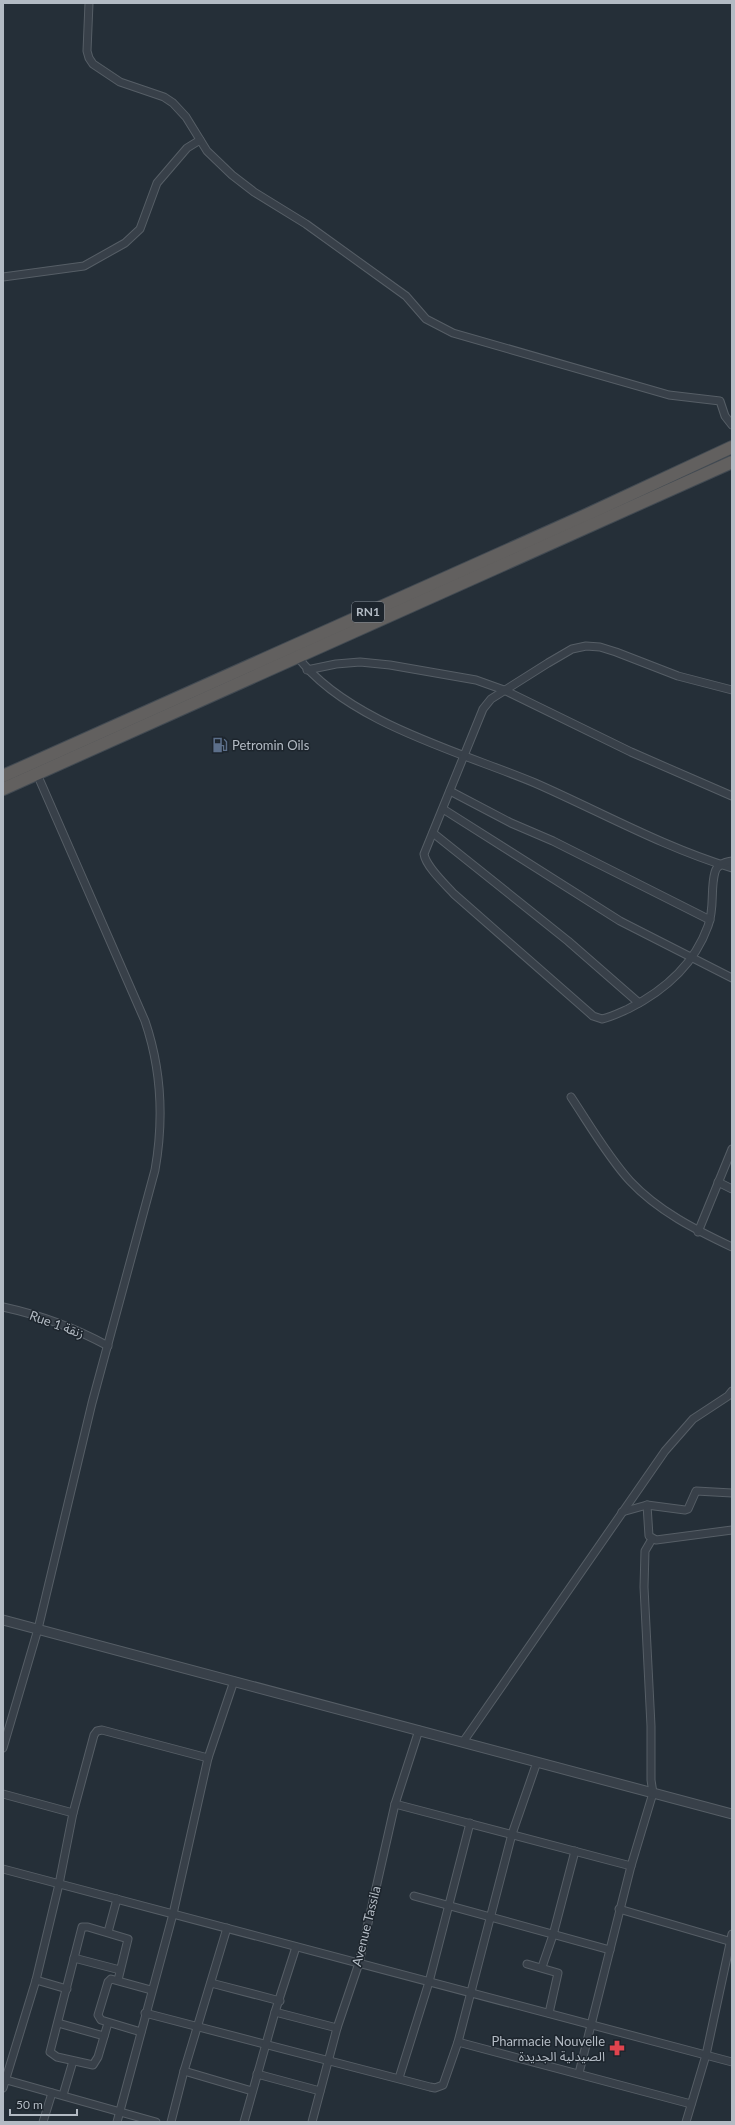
<svg xmlns="http://www.w3.org/2000/svg" width="735" height="2125" font-family="Lato,'Noto Sans Arabic',sans-serif">
<style>
.lines{fill:none;stroke-linecap:round;stroke-linejoin:round}
.minor-casing{stroke:#565e66;stroke-width:9}
.tertiary-casing{stroke:#565e66;stroke-width:11}
.trunk-casing{stroke:#434b53;stroke-width:14}
.minor{stroke:#384049;stroke-width:7}
.tertiary{stroke:#384049;stroke-width:9}
.trunk{stroke:#62605f;stroke-width:12}
.labels{text-anchor:middle;stroke-width:3;stroke-linejoin:round;paint-order:stroke}
.shield{fill:#1d252d;stroke:#868e97;stroke-width:1}
.shield-label{font-size:12px;font-weight:bold;fill:#b3bbc4}
.poi-label{font-size:13px;fill:#b3bbc4;stroke:#1d252d;text-anchor:start}
.street-label{font-size:13px;fill:#b3bbc4;stroke:#1d252d}
</style>
<rect width="100%" height="100%" fill="#252f38"/>
<g class="lines">
<!-- minor casing -->
<g class="minor-casing">
<g id="minor">
<path d="M 89,3 L 87,51 L 89,58 L 93,64 L 120,82 L 164,97 L 173,103 L 186,117 L 207,151 L 232,175 L 254,192 L 306,224 L 406,296 L 426,319 L 453,333 L 669,395 L 720,401 L 725,416 L 732,425"/>
<path d="M 3,277 L 84,266 L 125,243 L 140,229 L 157,183 L 187,148 L 200,140"/>
<path d="M 297,656 C 346,722 461,752 535,783 C 601,812 663,847 732,868"/>
<path d="M 307,670 L 336,664 L 360,662 L 390,665 L 476,680 L 504,690 L 631,752 L 732,796"/>
<path d="M 732,690 L 678,676 L 616,652 L 600,647 L 586,646 L 572,649 L 548,663 L 491,699 L 483,709 L 424,854 C 426,867 446,885 454,894 L 593,1016 L 602,1019 C 611,1017 619,1013 628,1009 C 664,991 694,965 708,926 C 715,908 710,889 715,872 C 717,865 725,862 732,861"/>
<path d="M 450,791 L 511,823 L 553,841 L 710,920"/>
<path d="M 443,809 L 620,921 L 732,978"/>
<path d="M 433,833 L 568,941 L 639,1003"/>
<path d="M 571,1097 C 589,1124 608,1157 630,1181 C 658,1211 696,1230 732,1247"/>
<path d="M 718,1182 L 732,1189"/>
<path d="M 698,1232 L 732,1149"/>
<path d="M 3,1307 C 40,1315 75,1328 108,1346"/>
<path d="M 647,1505 L 649,1536 L 656,1540 L 732,1530"/>
<path d="M 622,1512 L 647,1505 L 685,1510 L 688,1509 L 696,1491 L 732,1493"/>
<path d="M 463,1742 L 665,1451 L 693,1419 L 728,1396 L 732,1391"/>
<path d="M 3,1748 L 38,1629 L 92,1403 L 155,1170 C 164,1119 162,1071 145,1021 L 37,774"/>
<path d="M 3,1794 L 73,1813"/>
<path d="M 395,1804 L 631,1866"/>
<path d="M 3,1869 L 732,2062"/>
<path d="M 414,1896 L 610,1950"/>
<path d="M 619,1909 L 732,1942"/>
<path d="M 108,1932 L 117,1899"/>
<path d="M 74,1958 L 120,1970"/>
<path d="M 527,1964 L 558,1973 L 549,2013"/>
<path d="M 542,1967 L 553,1935 L 575,1851"/>
<path d="M 36,1980 L 67,1989"/>
<path d="M 211,1983 L 280,2001"/>
<path d="M 275,2012 L 337,2028"/>
<path d="M 145,2013 L 430,2087 L 435,2088 L 443,2085 L 458,2042 L 512,1834 L 537,1762"/>
<path d="M 58,2023 L 104,2036"/>
<path d="M 108,2023 L 98,2057 L 93,2065 L 57,2057 L 50,2052 L 82,1927 L 88,1927 L 128,1939 L 118,1980"/>
<path d="M 141,2032 L 101,2020 L 98,2015 L 108,1982 L 111,1979 L 151,1990"/>
<path d="M 458,2042 L 691,2104"/>
<path d="M 184,2071 L 252,2091"/>
<path d="M 579,2073 L 631,1866 L 653,1793 L 651,1780 L 651,1726 L 644,1587 L 645,1551 L 652,1539"/>
<path d="M 257,2074 L 320,2091"/>
<path d="M 399,2078 L 429,1982 L 470,1823"/>
<path d="M 3,2079 L 156,2122"/>
<path d="M 3,2088 L 36,1980 L 59,1884 L 73,1813 L 94,1735 L 97,1731 L 102,1730 L 208,1758"/>
<path d="M 63,2095 L 73,2061"/>
<path d="M 43,2122 L 52,2093"/>
<path d="M 117,2122 L 173,1914 L 208,1758 L 234,1681"/>
<path d="M 171,2122 L 184,2071 L 227,1928"/>
<path d="M 244,2122 L 275,2012 L 296,1947"/>
<path d="M 312,2122 L 337,2028 L 359,1963 L 395,1804 L 419,1730"/>
<path d="M 686,2122 L 706,2055 L 732,1934"/>
</g>
</g>
<!-- tertiary casing -->
<g class="tertiary-casing">
<path id="tertiary" d="M 3,1620 L 732,1814"/>
</g>
<!-- trunk casing -->
<g class="trunk-casing">
<g id="trunk">
<path d="M 3,776 L 584,516 L 732,447"/>
<path d="M 3,789 L 732,462"/>
</g>
</g>
<!-- minor -->
<use href="#minor" class="minor"/>
<!-- tertiary -->
<use href="#tertiary" class="tertiary"/>
<!-- trunk -->
<use href="#trunk" class="trunk"/>
</g>
<!-- icons -->
<defs>
<g id="fuel-bare" transform="scale(1.2)"><path d="M-5.5-6h7V0h2V4h1.3V-2.5L3-4.5l.8-.8L6-3V5H2.5V1h-1V6h-7ZM-4.2-4.7v3.2H.2V-4.7Z" fill="#5c6f8a" stroke="#1d252d" stroke-width="2.5" paint-order="stroke"/></g>
<g id="pharmacy-bare" transform="scale(1.2)"><path d="M-2-6h4v4h4v4h-4v4h-4v-4h-4v-4h4Z" fill="#e0444e" stroke="#1d252d" stroke-width="2.5" paint-order="stroke"/></g>
</defs>
<g fill-rule="evenodd">
<use href="#fuel-bare" x="220" y="745"/>
<use href="#pharmacy-bare" x="617" y="2048"/>
</g>
<g class="labels">
<!-- shield labels -->
<rect class="shield" x="352" y="602" width="32" height="20" rx="3"/>
<g class="shield-label">
<text x="368" y="616">RN1</text>
</g>
<!-- poi labels -->
<g class="poi-label">
<text x="232" y="750">Petromin Oils</text>
<text x="605" y="2046" text-anchor="end">Pharmacie Nouvelle<tspan x="605" dy="15">الصيدلية الجديدة</tspan></text>
</g>
<!-- street labels -->
<g class="street-label">
<text transform="translate(57 1324) rotate(20)" y="5">Rue 1 زنقة</text>
<text transform="translate(366 1926) rotate(-76)" y="5">Avenue Tassila</text>
</g>
</g>
<!-- border -->
<rect width="735" height="2125" fill="none" stroke="#b3bbc4" stroke-width="8"/>
<!-- scale -->
<path d="M10 2109v6h67v-6" fill="none" stroke="#b3bbc4" stroke-width="2"/>
<text x="16" y="2109" font-size="12" fill="#b3bbc4" stroke="#1d252d" stroke-width="3" paint-order="stroke">50 m</text>
</svg>
